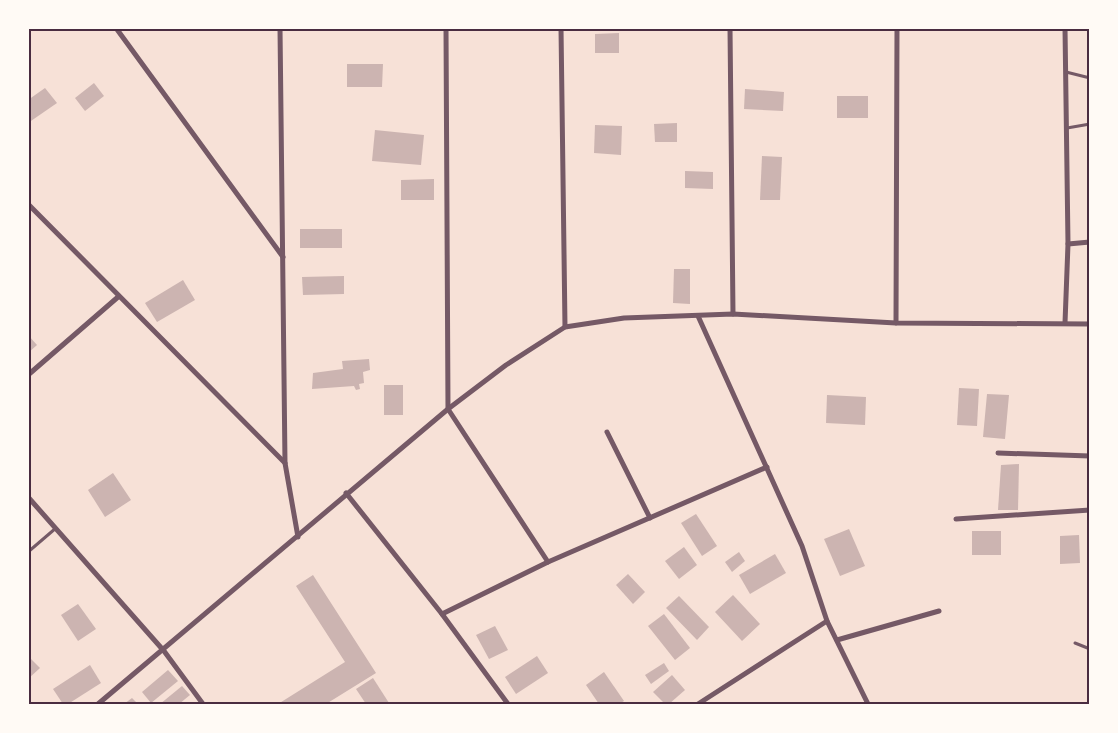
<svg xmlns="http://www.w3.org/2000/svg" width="1118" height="733" font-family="'Golos Text',sans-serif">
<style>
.building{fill:#ccb4b1}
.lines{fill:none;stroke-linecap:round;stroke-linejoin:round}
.service{stroke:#755966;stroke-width:3}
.minor{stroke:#755966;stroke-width:5}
.neatline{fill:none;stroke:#4a2c40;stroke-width:2}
</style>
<rect width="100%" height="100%" fill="#f7e1d7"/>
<!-- building -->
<g class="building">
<path d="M 619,33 L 619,53 L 595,53 L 595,34 Z"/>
<path d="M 347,64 L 383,64 L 382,87 L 347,87 Z"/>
<path d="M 94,83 L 104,96 L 85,111 L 75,98 Z"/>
<path d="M 45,88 L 57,103 L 28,123 L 28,100 Z"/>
<path d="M 745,89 L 784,92 L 783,111 L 744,109 Z"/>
<rect x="837" y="96" width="31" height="22"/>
<path d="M 677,123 L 677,142 L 655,142 L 654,124 Z"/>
<path d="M 595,125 L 622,126 L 621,155 L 594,153 Z"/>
<path d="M 375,130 L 424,135 L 421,165 L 372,161 Z"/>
<path d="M 762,156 L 782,157 L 780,200 L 760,200 Z"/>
<path d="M 685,171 L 713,172 L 713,189 L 685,188 Z"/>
<path d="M 434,179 L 434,200 L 401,200 L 401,180 Z"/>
<rect x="300" y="229" width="42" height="19"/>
<path d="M 674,269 L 690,269 L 690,304 L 673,303 Z"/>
<path d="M 344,276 L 344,294 L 303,295 L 302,277 Z"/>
<path d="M 183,280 L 195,300 L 157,322 L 145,303 Z"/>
<path d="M 28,335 L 37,345 L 28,353 Z"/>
<path d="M 369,359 L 370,370 L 363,372 L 364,383 L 359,384 L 360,389 L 356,390 L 354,386 L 312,389 L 313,373 L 343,369 L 342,361 Z"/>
<rect x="384" y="385" width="19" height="30"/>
<path d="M 959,388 L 979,389 L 977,426 L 957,425 Z"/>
<path d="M 987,394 L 1009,395 L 1005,439 L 983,437 Z"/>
<path d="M 827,395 L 866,397 L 865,425 L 826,423 Z"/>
<path d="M 1019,464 L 1018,510 L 998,510 L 1001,465 Z"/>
<path d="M 113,473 L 131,500 L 105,517 L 88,490 Z"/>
<path d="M 696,514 L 717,546 L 702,556 L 681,523 Z"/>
<path d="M 849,529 L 865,566 L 840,576 L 824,539 Z"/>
<rect x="972" y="531" width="29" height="24"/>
<path d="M 1079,535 L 1080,563 L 1060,564 L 1060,536 Z"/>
<path d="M 684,547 L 697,565 L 679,579 L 665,561 Z"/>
<path d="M 739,552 L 745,561 L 732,572 L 725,562 Z"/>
<path d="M 775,554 L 786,573 L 750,594 L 739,575 Z"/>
<path d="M 628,574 L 645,592 L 633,604 L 616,585 Z"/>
<path d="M 313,575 L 376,673 L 326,704 L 278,704 L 345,662 L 296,586 Z"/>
<path d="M 733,595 L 760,624 L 742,641 L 715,612 Z"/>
<path d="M 679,596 L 709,627 L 697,640 L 666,608 Z"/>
<path d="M 78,604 L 96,629 L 78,641 L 61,615 Z"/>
<path d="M 664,614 L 690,648 L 675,660 L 648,626 Z"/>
<path d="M 495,626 L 508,650 L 489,659 L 476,635 Z"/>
<path d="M 28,656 L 40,668 L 28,679 Z"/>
<path d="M 537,656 L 548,673 L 516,694 L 505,677 Z"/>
<path d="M 664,663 L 669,671 L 651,684 L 645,675 Z"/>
<path d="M 90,665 L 101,683 L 68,704 L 63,704 L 53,689 Z"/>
<path d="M 168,670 L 178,681 L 151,703 L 142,692 Z"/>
<path d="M 604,672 L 624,701 L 619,704 L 599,704 L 586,685 Z"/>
<path d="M 672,675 L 685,690 L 669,704 L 665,704 L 653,692 Z"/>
<path d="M 373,678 L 389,703 L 385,704 L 366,704 L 356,689 Z"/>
<path d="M 182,686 L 190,695 L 179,704 L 160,704 Z"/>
<path d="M 132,698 L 138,704 L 124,704 Z"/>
</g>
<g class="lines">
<!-- service -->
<g class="service">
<path d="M 1066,72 L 1090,78"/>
<path d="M 1067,128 L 1090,124"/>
<path d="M 28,552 L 56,528"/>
<path d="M 1075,643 L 1090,649"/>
</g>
<!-- minor -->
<g class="minor">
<path d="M 116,28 L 283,257"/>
<path d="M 280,28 L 285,463 L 298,537"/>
<path d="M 446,28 L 448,409 L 548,562"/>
<path d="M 561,28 L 565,327"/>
<path d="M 730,28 L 733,314"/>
<path d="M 28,204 L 285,463"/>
<path d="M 1068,244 L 1090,242"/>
<path d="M 698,316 L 802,546 L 827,621 L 868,704"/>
<path d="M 896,323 L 897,28"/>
<path d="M 1065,323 L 1068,244 L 1065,28"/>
<path d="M 28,375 L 118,297"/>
<path d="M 607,432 L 650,518"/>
<path d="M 998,453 L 1090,456"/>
<path d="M 346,493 L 442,614 L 508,704"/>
<path d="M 28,497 L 164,651 L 203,704"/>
<path d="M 956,519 L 1090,510"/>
<path d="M 442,614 L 548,562 L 767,467"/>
<path d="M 837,640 L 939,611"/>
<path d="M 98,704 L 448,409 L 506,365 L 565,327 L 624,318 L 733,314 L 896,323 L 1090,324"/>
<path d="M 698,704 L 827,621"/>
</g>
</g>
<!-- border -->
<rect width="1118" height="733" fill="none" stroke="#fffaf5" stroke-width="60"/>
<rect x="30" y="30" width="1058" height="673" class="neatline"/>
</svg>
